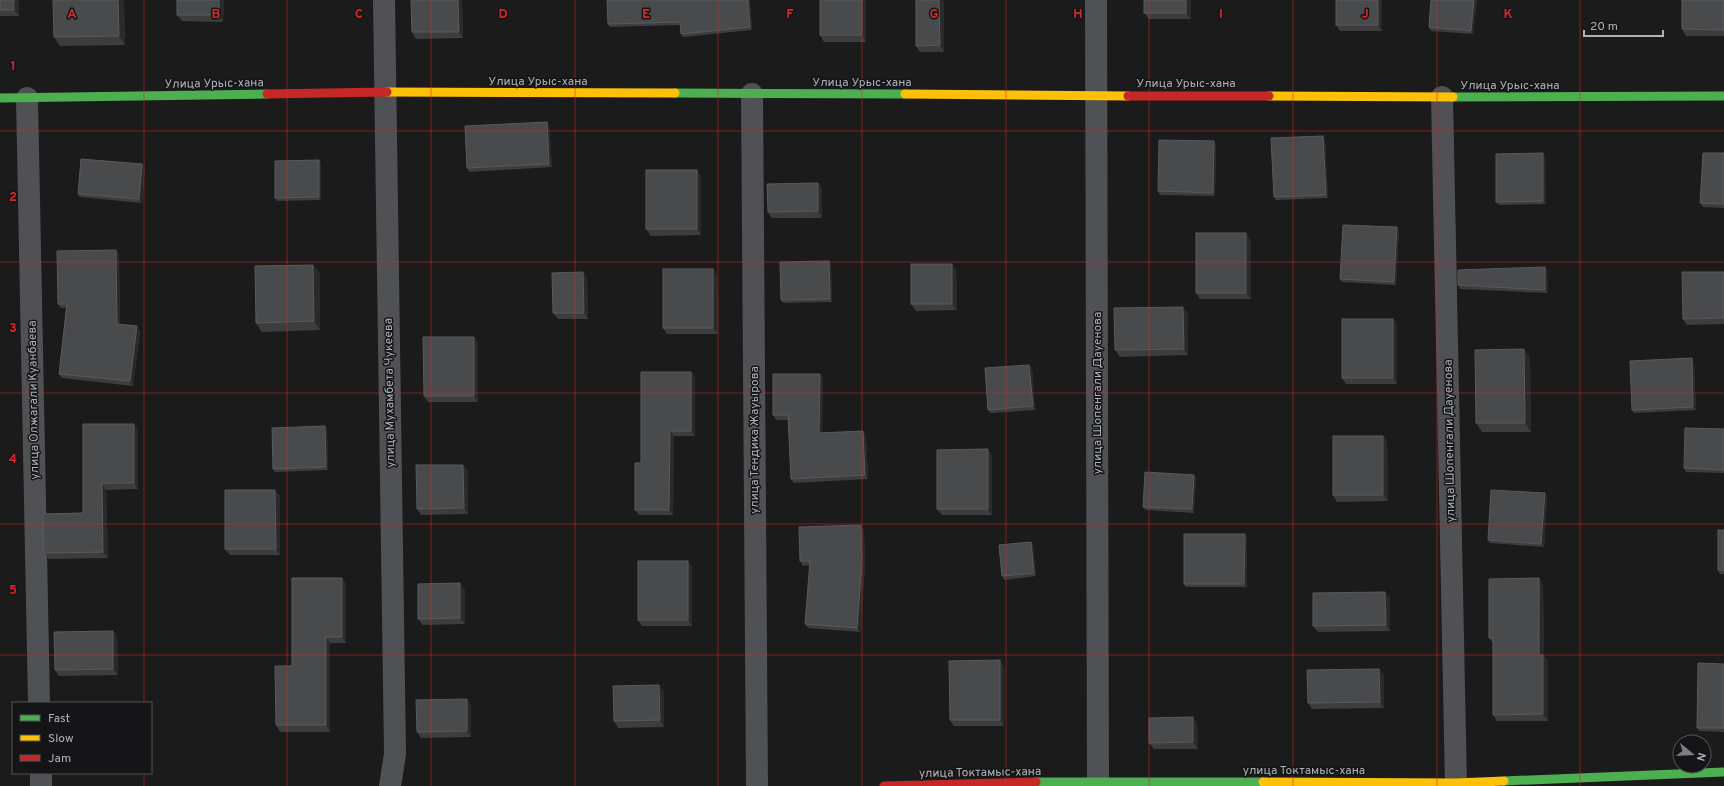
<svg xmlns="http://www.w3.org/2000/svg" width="1724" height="786" font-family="Overpass,sans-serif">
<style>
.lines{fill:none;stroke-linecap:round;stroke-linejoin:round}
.street{stroke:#505154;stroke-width:22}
.fast{stroke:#4caf50;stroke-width:9}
.slow{stroke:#ffc107;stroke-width:9}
.jam{stroke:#c62828;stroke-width:9}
.wall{fill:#3d3d3e}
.shaded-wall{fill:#2a2a2b}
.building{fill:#494a4c;stroke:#595a5d}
.grid{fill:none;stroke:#d62828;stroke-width:1;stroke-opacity:0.55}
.labels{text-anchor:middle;stroke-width:3;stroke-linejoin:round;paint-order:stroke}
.street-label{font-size:12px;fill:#aeb3ba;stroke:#151517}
.grid-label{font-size:13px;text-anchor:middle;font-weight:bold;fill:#d62828;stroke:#151517;stroke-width:3;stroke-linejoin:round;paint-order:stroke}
</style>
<rect width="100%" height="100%" fill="#1b1b1b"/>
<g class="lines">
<!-- street -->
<g class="street">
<path d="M 384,0 L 395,754 L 390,786"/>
<path d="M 1096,0 L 1098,786"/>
<path d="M 752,94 L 757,786"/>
<path d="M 1442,97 L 1456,786"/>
<path d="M 27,98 L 39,703"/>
<path d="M 41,773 L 41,786"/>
</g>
<!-- fast -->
<g class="fast">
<path d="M 675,93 L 905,94"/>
<path d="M 1453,97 L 1724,96"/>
<path d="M 0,98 L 267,94"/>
<path d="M 1504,781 L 1724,772"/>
<path d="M 1036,782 L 1263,782"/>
</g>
<!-- slow -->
<g class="slow">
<path d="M 387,92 L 675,93"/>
<path d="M 905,94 L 1128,96"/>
<path d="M 1269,96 L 1453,97"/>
<path d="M 1263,782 L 1456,783 L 1504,781"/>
</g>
<!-- jam -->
<g class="jam">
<path d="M 267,94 L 387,92"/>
<path d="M 1128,96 L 1269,96"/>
<path d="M 884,786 L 1036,782"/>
</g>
</g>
<!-- wall -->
<g class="wall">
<rect x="0" y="0" width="19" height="16"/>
<path d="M 124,0 L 125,45 L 60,46 L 54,37 Z"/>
<path d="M 224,0 L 223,22 L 182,21 L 177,15 Z"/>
<path d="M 411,0 L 462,0 L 463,38 L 416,39 L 412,32 Z"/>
<path d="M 607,0 L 750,0 L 752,30 L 683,37 L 681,34 L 680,25 L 610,27 L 608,24 Z"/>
<path d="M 866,0 L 866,42 L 824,42 L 820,35 Z"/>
<path d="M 916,0 L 942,0 L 944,2 L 944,52 L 920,52 L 916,46 Z"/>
<path d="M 1144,0 L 1191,0 L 1191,19 L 1149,19 L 1144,13 Z"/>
<path d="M 1336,0 L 1382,0 L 1382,31 L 1340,31 L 1336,25 Z"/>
<path d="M 1431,0 L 1477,0 L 1473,34 L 1431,31 L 1429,27 Z"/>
<path d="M 1724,0 L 1724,36 L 1686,36 L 1682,29 Z"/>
<path d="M 549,125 L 552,167 L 469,172 L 467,168 Z"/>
<path d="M 1325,139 L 1328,198 L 1276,200 L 1274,197 Z"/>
<path d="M 1214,141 L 1216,145 L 1215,196 L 1160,195 L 1158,191 Z"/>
<path d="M 1543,153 L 1545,156 L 1546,204 L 1499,205 L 1496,202 Z"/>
<path d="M 1724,153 L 1724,208 L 1703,207 L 1700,203 Z"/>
<path d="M 319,160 L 321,163 L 321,200 L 277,201 L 275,198 Z"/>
<path d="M 142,164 L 145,167 L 142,203 L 80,197 L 78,194 Z"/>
<path d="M 701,176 L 701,235 L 651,236 L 646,229 Z"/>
<path d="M 818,183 L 822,189 L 822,218 L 772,218 L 768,212 Z"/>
<path d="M 1397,227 L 1399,230 L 1396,285 L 1342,282 L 1340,279 Z"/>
<path d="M 1251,240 L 1251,299 L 1200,299 L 1196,293 Z"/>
<path d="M 119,254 L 120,324 L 140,331 L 133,386 L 62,378 L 59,374 L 66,308 L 61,308 L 58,304 Z"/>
<path d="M 829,261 L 831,265 L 832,302 L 783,303 L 781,300 Z"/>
<path d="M 313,265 L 320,274 L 320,330 L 262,332 L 256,323 Z"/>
<path d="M 956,270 L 957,310 L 916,311 L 911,304 Z"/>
<path d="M 1547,270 L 1548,293 L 1460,289 L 1458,285 Z"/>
<path d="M 583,272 L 587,278 L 588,319 L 558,319 L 553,313 Z"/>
<path d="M 1724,272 L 1724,324 L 1687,325 L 1683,319 Z"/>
<path d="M 717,275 L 718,334 L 667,334 L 663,328 Z"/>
<path d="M 1188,313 L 1188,355 L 1120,357 L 1115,350 Z"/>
<path d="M 1393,319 L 1397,325 L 1397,384 L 1346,384 L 1342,378 Z"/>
<path d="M 474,337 L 478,343 L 478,402 L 428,402 L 424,396 Z"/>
<path d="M 1530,358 L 1531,432 L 1482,432 L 1476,423 Z"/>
<path d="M 1694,362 L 1696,410 L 1634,413 L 1632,410 Z"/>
<path d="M 1029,365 L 1032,368 L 1035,410 L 991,413 L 988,410 Z"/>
<path d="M 691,372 L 695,377 L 695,436 L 674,436 L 673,515 L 639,515 L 635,510 Z"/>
<path d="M 823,378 L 822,433 L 866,436 L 868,479 L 794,483 L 791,479 L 788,420 L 776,420 L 773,415 Z"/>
<path d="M 134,424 L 138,430 L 138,489 L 106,490 L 108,558 L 49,559 L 44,553 L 83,513 Z"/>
<path d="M 325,426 L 327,430 L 328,470 L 275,472 L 273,469 Z"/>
<path d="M 1724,429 L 1724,473 L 1686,472 L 1684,468 Z"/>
<path d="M 1383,436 L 1387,442 L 1388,501 L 1337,502 L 1333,495 Z"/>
<path d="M 992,456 L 992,515 L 942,515 L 937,509 Z"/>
<path d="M 463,465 L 468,471 L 468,514 L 421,515 L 417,509 Z"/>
<path d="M 1194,475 L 1196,478 L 1194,513 L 1146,510 L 1143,507 Z"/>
<path d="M 275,490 L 280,496 L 280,555 L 230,555 L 225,549 Z"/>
<path d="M 1547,496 L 1544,547 L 1490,543 L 1488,540 Z"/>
<path d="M 864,530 L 865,567 L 860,632 L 808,628 L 805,624 L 810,565 L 803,566 L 800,561 Z"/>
<path d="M 1724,530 L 1724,574 L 1720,574 L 1718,570 Z"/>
<path d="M 1247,538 L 1247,587 L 1186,587 L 1184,584 Z"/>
<path d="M 1033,545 L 1036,576 L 1004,580 L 1002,576 Z"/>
<path d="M 692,567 L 692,626 L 642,626 L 638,620 Z"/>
<path d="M 1539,578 L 1543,585 L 1544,656 L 1548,661 L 1548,721 L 1497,721 L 1493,715 L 1493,643 L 1489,638 Z"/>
<path d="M 346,584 L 346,643 L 330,643 L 330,732 L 280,732 L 276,725 L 292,666 Z"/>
<path d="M 465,590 L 465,624 L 423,625 L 418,619 Z"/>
<path d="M 1385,592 L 1390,598 L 1390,631 L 1318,632 L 1313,626 Z"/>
<path d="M 113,631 L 117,637 L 118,675 L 59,676 L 55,670 Z"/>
<path d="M 1724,664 L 1724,732 L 1699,731 L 1697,728 Z"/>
<path d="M 1004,667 L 1004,726 L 954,726 L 950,720 Z"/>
<path d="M 1379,669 L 1384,675 L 1384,708 L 1312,709 L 1308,703 Z"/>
<path d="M 664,692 L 664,727 L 618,728 L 614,721 Z"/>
<path d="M 467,699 L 471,705 L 471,737 L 421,738 L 417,732 Z"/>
<path d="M 1197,723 L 1198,749 L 1154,749 L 1149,743 Z"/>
</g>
<!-- shaded-wall -->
<g class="shaded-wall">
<path d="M 14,0 L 19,0 L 19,16 L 14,10 Z"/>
<path d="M 118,0 L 124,0 L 125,45 L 119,36 Z"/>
<path d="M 219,0 L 224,0 L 223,22 L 219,15 Z"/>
<path d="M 458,0 L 462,0 L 463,38 L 459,32 Z"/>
<path d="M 748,0 L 750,0 L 752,30 L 750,27 Z"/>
<path d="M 862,0 L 866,0 L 866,42 L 862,35 Z"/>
<path d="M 939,0 L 942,0 L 944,2 L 944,52 L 940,45 Z"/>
<path d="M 1186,0 L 1191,0 L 1191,19 L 1186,13 Z"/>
<path d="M 1378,0 L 1382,0 L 1382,31 L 1378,25 Z"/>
<path d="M 1474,0 L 1477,0 L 1473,34 L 1471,31 Z"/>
<path d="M 547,122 L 549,125 L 552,167 L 549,164 Z"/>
<path d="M 1323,136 L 1325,139 L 1328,198 L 1326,195 Z"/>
<path d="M 1214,141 L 1216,145 L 1215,196 L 1213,193 Z"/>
<path d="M 1543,153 L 1545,156 L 1546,204 L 1543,201 Z"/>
<path d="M 319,160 L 321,163 L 321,200 L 319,197 Z"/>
<path d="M 142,164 L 145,167 L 142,203 L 139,199 Z"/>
<path d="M 697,170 L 701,176 L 701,235 L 697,229 Z"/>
<path d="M 818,183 L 822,189 L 822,218 L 818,211 Z"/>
<path d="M 1397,227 L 1399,230 L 1396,285 L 1394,282 Z"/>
<path d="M 1246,233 L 1251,240 L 1251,299 L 1246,293 Z"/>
<path d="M 116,250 L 119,254 L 120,328 L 117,324 Z"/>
<path d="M 829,261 L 831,265 L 832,302 L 830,299 Z"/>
<path d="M 952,264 L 956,270 L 957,310 L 952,304 Z"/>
<path d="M 313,265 L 320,274 L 320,330 L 314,321 Z"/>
<path d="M 1545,267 L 1547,270 L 1548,293 L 1545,290 Z"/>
<path d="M 713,269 L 717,275 L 718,334 L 713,328 Z"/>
<path d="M 583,272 L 587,278 L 588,319 L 584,313 Z"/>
<path d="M 1183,307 L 1188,313 L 1188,355 L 1184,349 Z"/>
<path d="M 1393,319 L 1397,325 L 1397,384 L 1393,378 Z"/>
<path d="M 137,326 L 140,331 L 133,386 L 130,381 Z"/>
<path d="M 474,337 L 478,343 L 478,402 L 474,396 Z"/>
<path d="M 1524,349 L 1530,358 L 1531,432 L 1525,423 Z"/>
<path d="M 1692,358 L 1694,362 L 1696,410 L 1693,407 Z"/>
<path d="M 1029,365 L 1032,368 L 1035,410 L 1033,406 Z"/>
<path d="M 691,372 L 695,377 L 695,436 L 691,431 Z"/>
<path d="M 820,374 L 823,378 L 822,438 L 819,433 Z"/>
<path d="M 134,424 L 138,430 L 138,489 L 134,483 Z"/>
<path d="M 325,426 L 327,430 L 328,470 L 326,467 Z"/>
<path d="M 670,431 L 674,436 L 673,515 L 669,510 Z"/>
<path d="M 863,431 L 866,436 L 868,479 L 865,475 Z"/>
<path d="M 1383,436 L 1387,442 L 1388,501 L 1383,495 Z"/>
<path d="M 988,449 L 992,456 L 992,515 L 988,509 Z"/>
<path d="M 463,465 L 468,471 L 468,514 L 464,508 Z"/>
<path d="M 1194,475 L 1196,478 L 1194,513 L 1192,509 Z"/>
<path d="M 102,483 L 106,490 L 108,558 L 103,552 Z"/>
<path d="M 275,490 L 280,496 L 280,555 L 276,549 Z"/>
<path d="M 1545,493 L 1547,496 L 1544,547 L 1541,544 Z"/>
<path d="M 861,525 L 864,530 L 865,567 L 860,632 L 857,628 Z"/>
<path d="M 1245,534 L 1247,538 L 1247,587 L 1244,584 Z"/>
<path d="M 1031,542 L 1033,545 L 1036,576 L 1034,573 Z"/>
<path d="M 688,561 L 692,567 L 692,626 L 688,620 Z"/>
<path d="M 342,578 L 346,584 L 346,643 L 342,637 Z"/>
<path d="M 1539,578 L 1543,585 L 1544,656 L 1548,661 L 1548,721 L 1543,714 L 1539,655 Z"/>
<path d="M 460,583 L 465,590 L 465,624 L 460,618 Z"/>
<path d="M 1385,592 L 1390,598 L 1390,631 L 1386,625 Z"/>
<path d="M 113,631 L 117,637 L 118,675 L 113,669 Z"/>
<path d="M 326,637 L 330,643 L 330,732 L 326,725 Z"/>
<path d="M 1000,660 L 1004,667 L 1004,726 L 1000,720 Z"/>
<path d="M 1379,669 L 1384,675 L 1384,708 L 1380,702 Z"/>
<path d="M 659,685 L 664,692 L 664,727 L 660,720 Z"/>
<path d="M 467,699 L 471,705 L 471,737 L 467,731 Z"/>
<path d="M 1193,717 L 1197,723 L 1198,749 L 1193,742 Z"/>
</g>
<!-- building -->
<g class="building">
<rect x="0" y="0" width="14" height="10"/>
<path d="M 53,0 L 118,0 L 119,36 L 54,37 Z"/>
<rect x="177" y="0" width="42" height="15"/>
<path d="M 411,0 L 458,0 L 459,32 L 412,32 Z"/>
<path d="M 607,0 L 748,0 L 750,27 L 681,34 L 680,22 L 608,24 Z"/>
<rect x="820" y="0" width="42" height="35"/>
<path d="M 916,0 L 939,0 L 940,45 L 916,46 Z"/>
<rect x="1144" y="0" width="42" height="13"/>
<rect x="1336" y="0" width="42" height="25"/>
<path d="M 1431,0 L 1474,0 L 1471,31 L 1429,27 Z"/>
<path d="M 1682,0 L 1724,0 L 1724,30 L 1682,29 Z"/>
<path d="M 547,122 L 549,164 L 467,168 L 465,126 Z"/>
<path d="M 1323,136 L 1326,195 L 1274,197 L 1271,138 Z"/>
<path d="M 1159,140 L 1214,141 L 1213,193 L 1158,191 Z"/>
<path d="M 1543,153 L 1543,201 L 1496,202 L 1496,154 Z"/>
<path d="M 1703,153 L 1724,153 L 1724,204 L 1700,203 Z"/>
<path d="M 81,159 L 142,164 L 139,199 L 78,194 Z"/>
<path d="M 319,160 L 319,197 L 275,198 L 275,161 Z"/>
<rect x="646" y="170" width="51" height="59"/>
<path d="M 818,183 L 818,211 L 768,212 L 767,184 Z"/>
<path d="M 1343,225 L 1397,227 L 1394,282 L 1340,279 Z"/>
<rect x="1196" y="233" width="50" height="60"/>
<path d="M 116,250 L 117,324 L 137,326 L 130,381 L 59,374 L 67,304 L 58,304 L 57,251 Z"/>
<path d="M 829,261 L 830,299 L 781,300 L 780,262 Z"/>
<rect x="911" y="264" width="41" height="40"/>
<path d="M 313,265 L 314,321 L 256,323 L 255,266 Z"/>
<path d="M 1545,267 L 1545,290 L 1458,285 L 1458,270 Z"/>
<rect x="663" y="269" width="50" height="59"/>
<path d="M 583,272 L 584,313 L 553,313 L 552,273 Z"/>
<path d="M 1682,272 L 1724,272 L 1724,318 L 1683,319 Z"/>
<path d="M 1183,307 L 1184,349 L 1115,350 L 1114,308 Z"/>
<rect x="1342" y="319" width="51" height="59"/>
<path d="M 423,337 L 474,337 L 474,396 L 424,396 Z"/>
<path d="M 1524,349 L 1525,423 L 1476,423 L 1475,350 Z"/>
<path d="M 1692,358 L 1693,407 L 1632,410 L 1630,361 Z"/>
<path d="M 1029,365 L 1033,406 L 988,410 L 985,368 Z"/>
<path d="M 641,372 L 691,372 L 691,431 L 670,431 L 669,510 L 635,510 L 635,463 L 641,463 Z"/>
<path d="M 773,374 L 820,374 L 819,433 L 863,431 L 865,475 L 791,479 L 788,415 L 773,415 Z"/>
<path d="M 83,424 L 134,424 L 134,483 L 102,483 L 103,552 L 44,553 L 43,514 L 83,513 Z"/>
<path d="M 325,426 L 326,467 L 273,469 L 272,428 Z"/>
<path d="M 1685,428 L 1724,429 L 1724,470 L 1684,468 Z"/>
<rect x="1333" y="436" width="50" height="59"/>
<path d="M 988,449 L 988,509 L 937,509 L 937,450 Z"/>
<path d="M 416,465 L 463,465 L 464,508 L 417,509 Z"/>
<path d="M 1145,472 L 1194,475 L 1192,509 L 1143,507 Z"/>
<path d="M 225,490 L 275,490 L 276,549 L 225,549 Z"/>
<path d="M 1491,490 L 1545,493 L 1541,544 L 1488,540 Z"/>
<path d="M 861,525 L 862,562 L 857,628 L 805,624 L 810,561 L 800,561 L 799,527 Z"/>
<rect x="1718" y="530" width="6" height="40"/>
<path d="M 1184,534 L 1245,534 L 1244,584 L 1184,584 Z"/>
<path d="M 1031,542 L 1034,573 L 1002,576 L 999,545 Z"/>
<rect x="638" y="561" width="50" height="59"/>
<path d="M 292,578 L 342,578 L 342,637 L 326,637 L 326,725 L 276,725 L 275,666 L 292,666 Z"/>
<path d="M 1539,578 L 1539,655 L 1543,655 L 1543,714 L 1493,715 L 1493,638 L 1489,638 L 1489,579 Z"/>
<path d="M 460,583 L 460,618 L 418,619 L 418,584 Z"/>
<path d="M 1385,592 L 1386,625 L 1313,626 L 1313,593 Z"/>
<path d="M 113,631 L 113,669 L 55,670 L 54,632 Z"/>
<path d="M 1000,660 L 1000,720 L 950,720 L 949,661 Z"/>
<path d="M 1698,663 L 1724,664 L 1724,728 L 1697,728 Z"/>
<path d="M 1379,669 L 1380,702 L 1308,703 L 1307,670 Z"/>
<path d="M 659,685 L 660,720 L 614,721 L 613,686 Z"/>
<path d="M 467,699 L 467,731 L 417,732 L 416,700 Z"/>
<path d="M 1193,717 L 1193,742 L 1149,743 L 1149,718 Z"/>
</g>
<!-- grid -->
<path class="grid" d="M 144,0 L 144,703M 287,0 L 287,786M 431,0 L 431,786M 575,0 L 575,786M 718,0 L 718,786M 862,0 L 862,786M 1006,0 L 1006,786M 1149,0 L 1149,786M 1293,0 L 1293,786M 1437,0 L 1437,786M 1580,0 L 1580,786M 0,131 L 1724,131M 0,262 L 1724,262M 0,393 L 1724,393M 0,524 L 1724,524M 0,655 L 1724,655M 144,773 L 144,786"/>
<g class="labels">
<!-- street labels -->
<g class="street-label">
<text x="538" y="85">Улица Урыс-хана</text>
<text x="862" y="86">Улица Урыс-хана</text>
<text transform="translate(214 83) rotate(-1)" y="4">Улица Урыс-хана</text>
<text x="1186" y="87">Улица Урыс-хана</text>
<text x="1510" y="89">Улица Урыс-хана</text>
<text transform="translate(389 393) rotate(-91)" y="4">улица Мухамбета Чукеева</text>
<text transform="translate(1097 393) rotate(-90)" y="4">улица Шопенгали Дауенова</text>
<text transform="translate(33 400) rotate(-91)" y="4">улица Олжагали Куанбаева</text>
<text transform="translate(754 440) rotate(-90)" y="4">улица Тендика Жауырова</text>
<text transform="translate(1449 441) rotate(-91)" y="4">улица Шопенгали Дауенова</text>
<text x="1304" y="774">улица Токтамыс-хана</text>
<text transform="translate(980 772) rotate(-1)" y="4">улица Токтамыс-хана</text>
</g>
</g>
<g class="grid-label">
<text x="72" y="18">A</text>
<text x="216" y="18">B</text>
<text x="359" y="18">C</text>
<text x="503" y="18">D</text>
<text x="646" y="18">E</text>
<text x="790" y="18">F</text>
<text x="934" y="18">G</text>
<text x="1078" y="18">H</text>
<text x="1221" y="18">I</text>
<text x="1365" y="18">J</text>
<text x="1508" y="18">K</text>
<text x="13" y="70">1</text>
<text x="13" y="201">2</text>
<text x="13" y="332">3</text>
<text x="13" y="463">4</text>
<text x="13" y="594">5</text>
</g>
<!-- legend -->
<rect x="12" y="702" width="140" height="72" fill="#151517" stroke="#525458"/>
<rect x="20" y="715" width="20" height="6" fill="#4caf50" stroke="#525458"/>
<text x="48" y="722" font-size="12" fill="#aeb3ba">Fast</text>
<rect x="20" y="735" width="20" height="6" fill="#ffc107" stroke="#525458"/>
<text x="48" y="742" font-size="12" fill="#aeb3ba">Slow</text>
<rect x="20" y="755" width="20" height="6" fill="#c62828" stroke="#525458"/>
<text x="48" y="762" font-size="12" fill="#aeb3ba">Jam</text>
<!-- north arrow -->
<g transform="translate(1692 754) rotate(108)"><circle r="19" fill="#151517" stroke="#525458"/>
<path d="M0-3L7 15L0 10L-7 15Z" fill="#7b7e82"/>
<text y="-6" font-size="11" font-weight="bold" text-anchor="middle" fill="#aeb3ba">N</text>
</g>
<!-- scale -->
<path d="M1584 30v6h79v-6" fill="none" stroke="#aeb3ba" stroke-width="2"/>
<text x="1590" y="30" font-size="12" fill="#aeb3ba" stroke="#151517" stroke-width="3" paint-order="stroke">20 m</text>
</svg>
